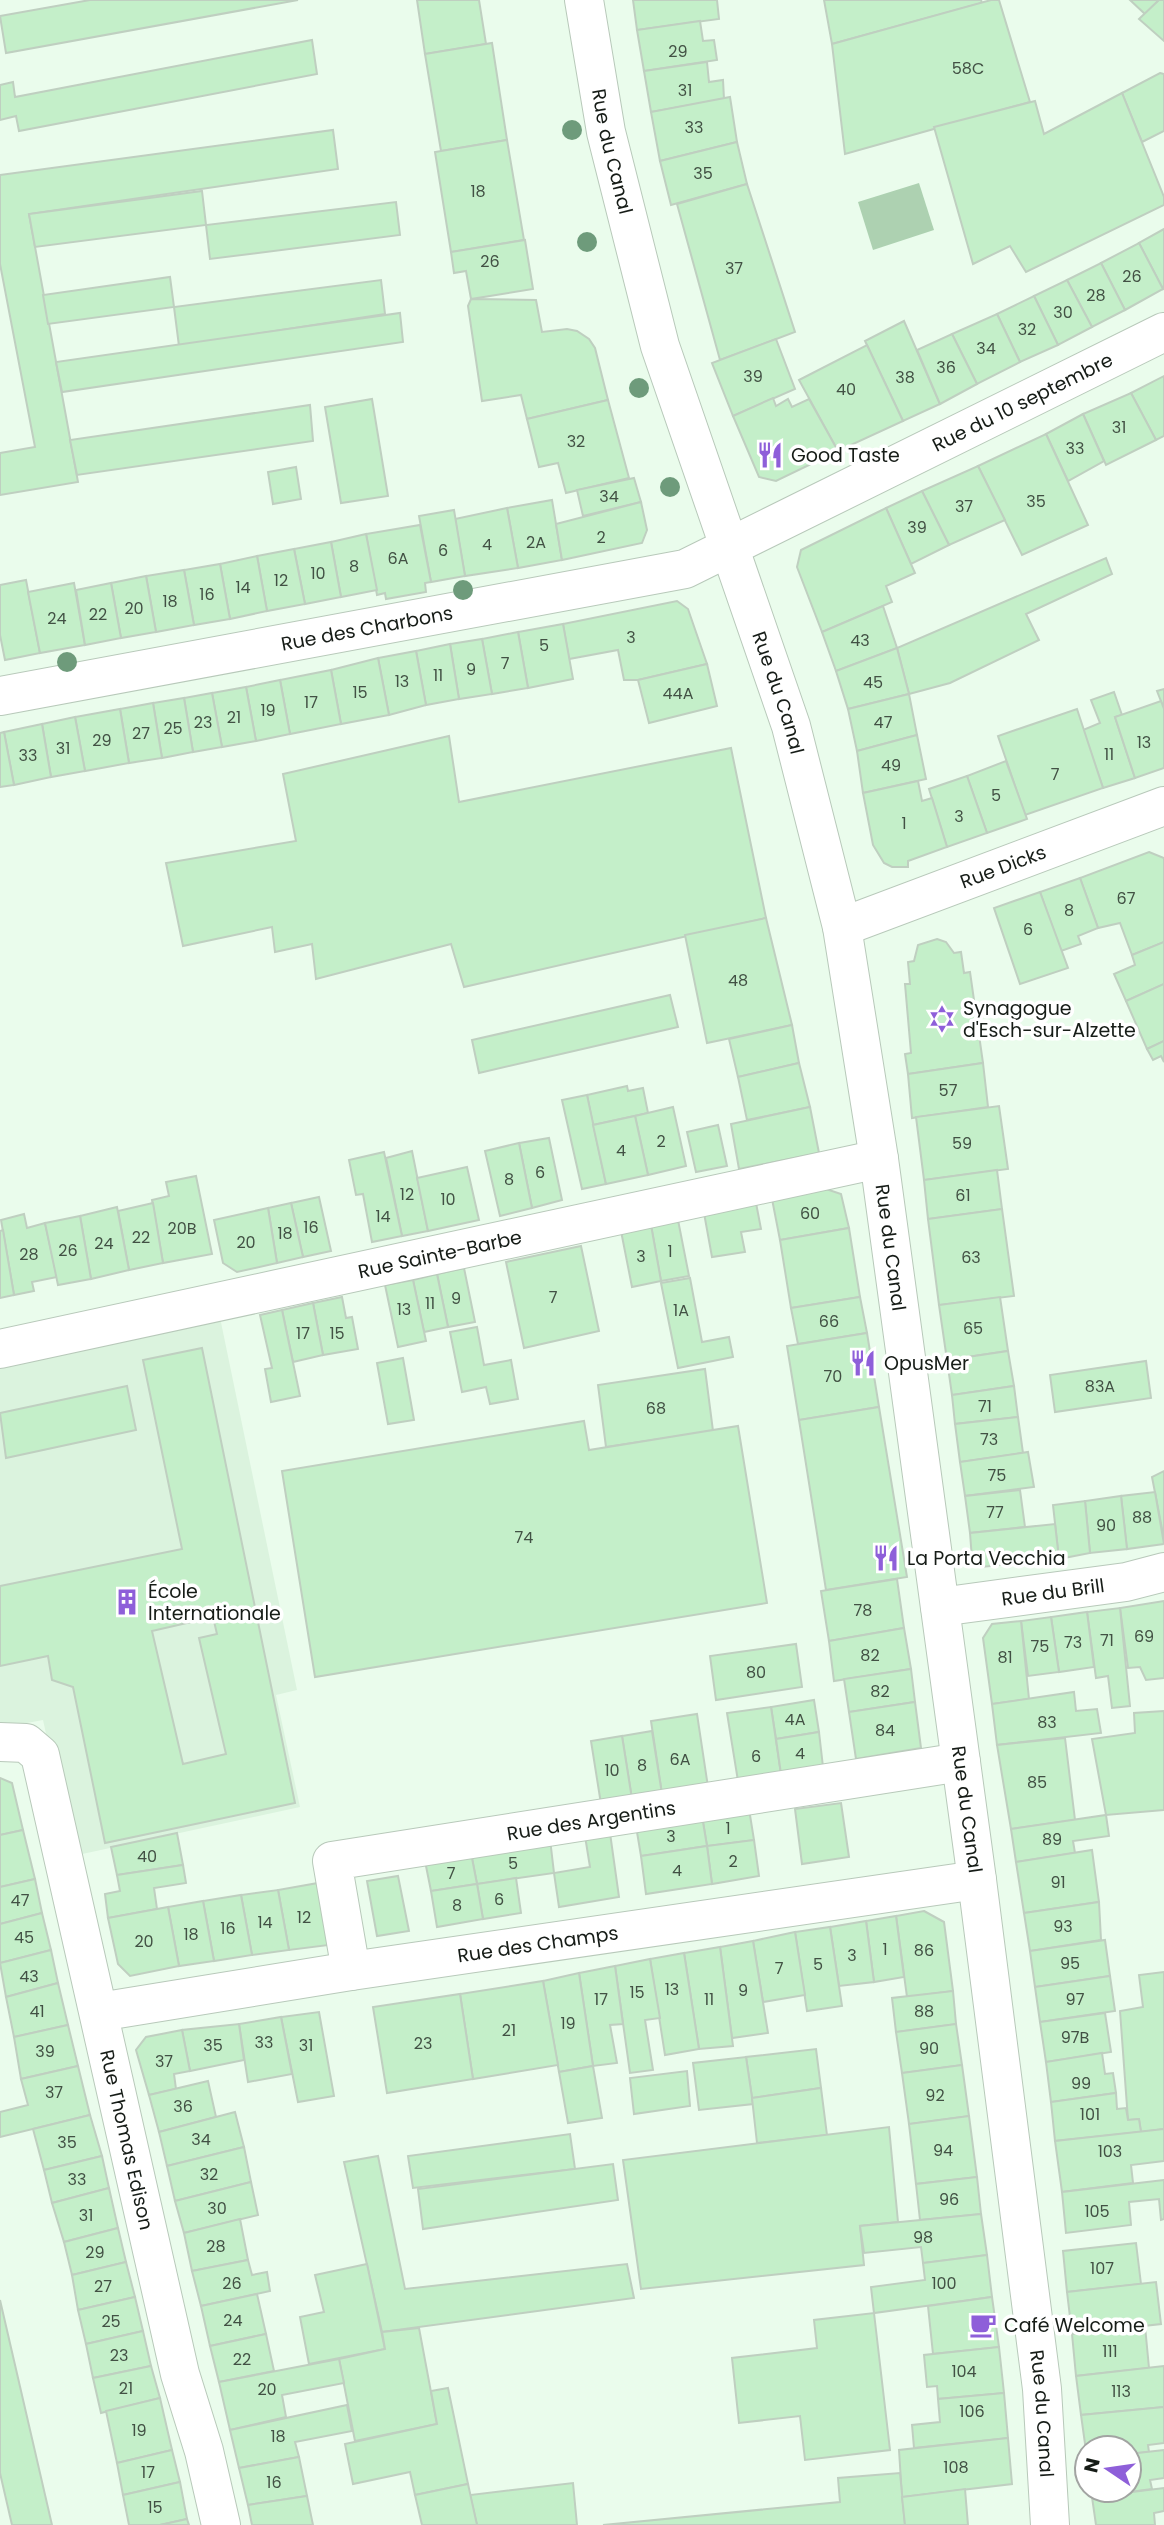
<svg xmlns="http://www.w3.org/2000/svg" width="1164" height="2525" font-family="Poppins,sans-serif">
<style>
.built{fill:#dbf3de}
.green{fill:#add1b1}
.building{fill:#c4efc9;stroke:#bfcfc0;stroke-width:2;fill-rule:evenodd}
.lines{fill:none;stroke-linecap:round;stroke-linejoin:round}
.street-casing{stroke:#b8c9ba;stroke-width:40}
.street{stroke:#fff;stroke-width:38}
.tree{fill:#6e9b7b}
.labels{text-anchor:middle;stroke-width:7;stroke-linejoin:round;paint-order:stroke}
.number-label{font-size:16px;fill:#425144}
.street-label{font-size:19px;fill:#161c17;stroke:#fff}
.poi-label{font-size:19px;fill:#161c17;stroke:#fff;text-anchor:start}
</style>
<rect width="100%" height="100%" fill="#eafcec"/>
<!-- built -->
<path class="built" d="M 217,1303 L 297,1690 L 276,1695 L 300,1807 L 73,1856 L 43,1720 L 0,1728 L 0,1349 Z"/>
<!-- green -->
<path class="green" d="M 919,183 L 934,230 L 873,250 L 858,202 Z"/>
<!-- building -->
<g class="building">
<path d="M 90,0 L 298,0 L 6,53 L 0,16 Z"/>
<path d="M 417,0 L 479,0 L 486,44 L 425,54 Z"/>
<path d="M 633,0 L 717,0 L 719,19 L 637,30 Z"/>
<path d="M 824,0 L 981,0 L 982,3 L 832,44 Z"/>
<path d="M 991,0 L 999,0 L 1030,102 L 845,154 L 832,44 Z"/>
<path d="M 1130,0 L 1159,0 L 1145,14 Z"/>
<path d="M 1159,0 L 1164,0 L 1164,41 L 1139,19 Z"/>
<path d="M 700,21 L 703,41 L 714,40 L 717,60 L 644,71 L 637,30 Z"/>
<path d="M 312,40 L 317,74 L 19,131 L 16,116 L 0,120 L 0,85 L 13,82 L 15,97 Z"/>
<path d="M 492,43 L 507,140 L 441,151 L 425,54 Z"/>
<path d="M 707,62 L 709,82 L 723,80 L 724,99 L 651,112 L 644,71 Z"/>
<path d="M 1160,73 L 1164,74 L 1164,131 L 1142,142 L 1122,93 Z"/>
<path d="M 1122,93 L 1164,197 L 1164,205 L 1026,272 L 1010,246 L 973,264 L 934,127 L 1035,101 L 1044,134 Z"/>
<path d="M 730,97 L 737,142 L 660,161 L 651,112 Z"/>
<path d="M 333,130 L 338,169 L 29,214 L 78,482 L 0,495 L 0,453 L 35,447 L 0,264 L 0,175 Z"/>
<path d="M 507,140 L 524,240 L 451,252 L 435,152 Z"/>
<path d="M 737,142 L 747,184 L 671,205 L 660,161 Z"/>
<path d="M 747,184 L 795,332 L 720,360 L 677,204 Z"/>
<path d="M 202,191 L 206,225 L 35,247 L 29,214 Z"/>
<path d="M 396,202 L 400,235 L 210,259 L 206,225 Z"/>
<path d="M 1164,229 L 1164,288 L 1163,289 L 1139,243 Z"/>
<path d="M 525,240 L 533,289 L 471,299 L 466,271 L 454,273 L 451,252 Z"/>
<path d="M 1139,243 L 1163,289 L 1125,310 L 1101,263 Z"/>
<path d="M 1101,263 L 1125,310 L 1092,327 L 1067,280 Z"/>
<path d="M 170,277 L 174,307 L 48,324 L 43,295 Z"/>
<path d="M 381,280 L 385,314 L 179,346 L 174,307 Z"/>
<path d="M 1067,280 L 1092,327 L 1058,345 L 1034,296 Z"/>
<path d="M 1034,296 L 1058,345 L 1020,362 L 997,314 Z"/>
<path d="M 471,299 L 536,300 L 542,332 L 567,329 L 577,331 L 589,339 L 595,348 L 608,400 L 527,419 L 521,395 L 482,401 L 468,306 Z"/>
<path d="M 400,313 L 403,342 L 62,392 L 56,362 Z"/>
<path d="M 997,314 L 1020,362 L 977,384 L 952,334 Z"/>
<path d="M 904,321 L 940,404 L 903,421 L 865,341 Z"/>
<path d="M 952,334 L 977,384 L 940,404 L 917,350 Z"/>
<path d="M 776,339 L 795,389 L 733,416 L 712,363 Z"/>
<path d="M 867,345 L 903,421 L 838,451 L 799,380 Z"/>
<path d="M 1164,376 L 1164,436 L 1156,440 L 1131,393 Z"/>
<path d="M 1131,393 L 1156,440 L 1106,465 L 1083,414 Z"/>
<path d="M 773,398 L 776,406 L 788,399 L 792,407 L 809,399 L 838,451 L 776,481 L 759,477 L 733,416 Z"/>
<path d="M 372,399 L 388,496 L 341,503 L 325,407 Z"/>
<path d="M 608,400 L 629,478 L 566,493 L 558,463 L 539,467 L 527,419 Z"/>
<path d="M 310,405 L 313,441 L 77,475 L 70,440 Z"/>
<path d="M 1083,414 L 1104,461 L 1068,481 L 1046,434 Z"/>
<path d="M 1046,434 L 1088,525 L 1022,555 L 978,466 Z"/>
<path d="M 978,466 L 1005,520 L 949,545 L 922,491 Z"/>
<path d="M 296,467 L 301,499 L 273,504 L 268,472 Z"/>
<path d="M 634,478 L 641,502 L 583,516 L 577,490 Z"/>
<path d="M 922,491 L 949,545 L 911,564 L 886,508 Z"/>
<path d="M 552,500 L 562,560 L 518,568 L 507,508 Z"/>
<path d="M 641,502 L 647,530 L 642,543 L 562,560 L 556,524 Z"/>
<path d="M 507,508 L 518,568 L 465,576 L 455,519 Z"/>
<path d="M 886,508 L 915,573 L 886,586 L 892,602 L 822,632 L 797,567 L 801,550 Z"/>
<path d="M 454,510 L 465,576 L 431,582 L 419,516 Z"/>
<path d="M 420,525 L 431,582 L 425,583 L 426,592 L 386,599 L 385,593 L 377,595 L 366,534 Z"/>
<path d="M 366,534 L 377,590 L 341,597 L 331,542 Z"/>
<path d="M 331,542 L 341,597 L 305,604 L 294,549 Z"/>
<path d="M 294,549 L 305,604 L 267,611 L 257,556 Z"/>
<path d="M 257,556 L 267,611 L 230,619 L 220,564 Z"/>
<path d="M 1106,558 L 1112,574 L 1026,614 L 1039,640 L 950,683 L 909,694 L 897,648 Z"/>
<path d="M 220,564 L 230,619 L 194,625 L 184,570 Z"/>
<path d="M 184,570 L 194,625 L 156,632 L 146,576 Z"/>
<path d="M 146,576 L 156,632 L 121,638 L 111,583 Z"/>
<path d="M 26,580 L 40,653 L 5,660 L 0,635 L 0,585 Z"/>
<path d="M 74,583 L 85,645 L 40,653 L 28,592 Z"/>
<path d="M 111,583 L 121,638 L 85,645 L 76,590 Z"/>
<path d="M 677,601 L 688,609 L 707,664 L 638,680 L 624,680 L 618,650 L 569,659 L 563,624 Z"/>
<path d="M 883,606 L 897,648 L 836,671 L 822,632 Z"/>
<path d="M 563,624 L 573,679 L 528,688 L 518,632 Z"/>
<path d="M 518,632 L 528,688 L 492,694 L 482,639 Z"/>
<path d="M 482,639 L 492,694 L 459,699 L 450,644 Z"/>
<path d="M 450,644 L 459,699 L 426,705 L 416,651 Z"/>
<path d="M 897,648 L 909,694 L 848,709 L 836,671 Z"/>
<path d="M 416,651 L 426,705 L 389,715 L 378,658 Z"/>
<path d="M 378,658 L 389,715 L 341,724 L 331,670 Z"/>
<path d="M 707,664 L 717,706 L 649,723 L 638,680 Z"/>
<path d="M 331,670 L 341,724 L 290,734 L 280,680 Z"/>
<path d="M 280,680 L 290,734 L 256,741 L 246,687 Z"/>
<path d="M 246,687 L 256,741 L 222,747 L 212,693 Z"/>
<path d="M 1164,689 L 1164,709 L 1157,691 Z"/>
<path d="M 1114,692 L 1122,715 L 1115,717 L 1135,778 L 1103,788 L 1083,730 L 1100,723 L 1091,700 Z"/>
<path d="M 212,693 L 222,747 L 193,752 L 184,698 Z"/>
<path d="M 909,694 L 917,735 L 857,751 L 848,709 Z"/>
<path d="M 184,698 L 193,752 L 162,758 L 153,703 Z"/>
<path d="M 1161,701 L 1164,709 L 1164,768 L 1135,778 L 1115,717 Z"/>
<path d="M 153,703 L 162,758 L 129,763 L 120,709 Z"/>
<path d="M 120,709 L 129,763 L 85,771 L 75,717 Z"/>
<path d="M 1077,709 L 1103,788 L 1025,815 L 998,736 Z"/>
<path d="M 75,717 L 85,771 L 51,777 L 42,724 Z"/>
<path d="M 42,724 L 51,777 L 14,785 L 4,732 Z"/>
<path d="M 4,732 L 14,785 L 0,787 L 0,733 Z"/>
<path d="M 917,735 L 926,779 L 863,793 L 857,751 Z"/>
<path d="M 449,736 L 459,802 L 731,748 L 766,918 L 464,987 L 451,944 L 316,979 L 312,944 L 275,952 L 272,927 L 183,946 L 166,863 L 296,841 L 283,774 Z"/>
<path d="M 1006,761 L 1027,819 L 987,833 L 967,776 Z"/>
<path d="M 967,776 L 987,833 L 947,847 L 929,789 Z"/>
<path d="M 918,781 L 922,801 L 932,798 L 947,847 L 908,861 L 908,867 L 892,867 L 884,863 L 873,845 L 863,793 Z"/>
<path d="M 1149,852 L 1164,858 L 1164,942 L 1132,955 L 1120,923 L 1098,928 L 1080,878 Z"/>
<path d="M 1080,878 L 1098,928 L 1078,936 L 1081,944 L 1061,951 L 1040,892 Z"/>
<path d="M 1040,892 L 1068,968 L 1020,984 L 994,908 Z"/>
<path d="M 766,918 L 792,1025 L 707,1043 L 685,935 Z"/>
<path d="M 937,939 L 946,942 L 954,953 L 961,952 L 964,973 L 970,972 L 983,1063 L 908,1074 L 905,1054 L 911,1053 L 905,984 L 910,984 L 908,962 L 914,961 L 918,945 Z"/>
<path d="M 1164,942 L 1164,984 L 1126,1001 L 1114,974 L 1135,965 L 1132,955 Z"/>
<path d="M 1164,984 L 1164,1041 L 1147,1049 L 1126,1001 Z"/>
<path d="M 670,995 L 678,1027 L 479,1073 L 472,1040 Z"/>
<path d="M 792,1025 L 799,1063 L 738,1077 L 729,1039 Z"/>
<path d="M 1164,1041 L 1164,1062 L 1161,1056 L 1153,1060 L 1147,1049 Z"/>
<path d="M 799,1063 L 810,1107 L 747,1120 L 738,1077 Z"/>
<path d="M 983,1063 L 988,1107 L 912,1118 L 908,1074 Z"/>
<path d="M 627,1086 L 628,1091 L 643,1088 L 648,1113 L 593,1125 L 587,1095 Z"/>
<path d="M 587,1095 L 606,1184 L 582,1189 L 562,1100 Z"/>
<path d="M 999,1106 L 1008,1169 L 924,1180 L 916,1117 Z"/>
<path d="M 673,1107 L 686,1166 L 648,1175 L 635,1116 Z"/>
<path d="M 810,1107 L 819,1153 L 739,1169 L 731,1124 Z"/>
<path d="M 635,1116 L 648,1175 L 606,1184 L 593,1125 Z"/>
<path d="M 718,1125 L 727,1166 L 696,1172 L 687,1132 Z"/>
<path d="M 549,1138 L 562,1200 L 532,1208 L 519,1143 Z"/>
<path d="M 519,1143 L 532,1208 L 500,1216 L 485,1151 Z"/>
<path d="M 412,1151 L 428,1231 L 402,1236 L 386,1158 Z"/>
<path d="M 384,1152 L 402,1236 L 372,1242 L 363,1194 L 356,1195 L 349,1160 Z"/>
<path d="M 467,1167 L 479,1220 L 428,1231 L 417,1178 Z"/>
<path d="M 997,1170 L 1002,1209 L 928,1219 L 924,1180 Z"/>
<path d="M 196,1176 L 212,1254 L 163,1263 L 152,1200 L 169,1196 L 166,1182 Z"/>
<path d="M 823,1188 L 841,1194 L 849,1228 L 780,1240 L 772,1199 Z"/>
<path d="M 319,1197 L 331,1251 L 303,1257 L 291,1203 Z"/>
<path d="M 153,1203 L 163,1263 L 129,1270 L 118,1211 Z"/>
<path d="M 291,1203 L 303,1257 L 277,1263 L 268,1208 Z"/>
<path d="M 756,1203 L 761,1229 L 741,1232 L 745,1252 L 712,1257 L 704,1213 Z"/>
<path d="M 117,1207 L 129,1270 L 91,1279 L 80,1216 Z"/>
<path d="M 268,1208 L 277,1263 L 237,1272 L 223,1263 L 214,1220 Z"/>
<path d="M 1002,1209 L 1014,1296 L 939,1305 L 928,1219 Z"/>
<path d="M 24,1214 L 27,1228 L 45,1223 L 57,1277 L 32,1282 L 34,1291 L 14,1295 L 1,1220 Z"/>
<path d="M 80,1216 L 91,1279 L 58,1285 L 45,1223 Z"/>
<path d="M 678,1220 L 689,1276 L 661,1281 L 651,1225 Z"/>
<path d="M 651,1225 L 661,1281 L 632,1287 L 621,1231 Z"/>
<path d="M 849,1228 L 860,1297 L 791,1308 L 780,1240 Z"/>
<path d="M 3,1230 L 14,1295 L 0,1298 L 0,1231 Z"/>
<path d="M 581,1246 L 599,1331 L 524,1348 L 506,1262 Z"/>
<path d="M 464,1268 L 475,1322 L 448,1327 L 437,1274 Z"/>
<path d="M 437,1274 L 448,1327 L 424,1332 L 413,1280 Z"/>
<path d="M 690,1278 L 702,1342 L 729,1337 L 733,1357 L 678,1368 L 661,1283 Z"/>
<path d="M 413,1280 L 426,1341 L 398,1347 L 385,1285 Z"/>
<path d="M 342,1297 L 346,1318 L 352,1317 L 358,1349 L 323,1355 L 313,1303 Z"/>
<path d="M 860,1297 L 867,1333 L 798,1344 L 791,1308 Z"/>
<path d="M 1000,1297 L 1008,1351 L 947,1360 L 939,1305 Z"/>
<path d="M 313,1303 L 323,1355 L 293,1362 L 282,1310 Z"/>
<path d="M 282,1310 L 300,1396 L 271,1402 L 265,1369 L 272,1368 L 260,1315 Z"/>
<path d="M 477,1327 L 484,1365 L 511,1360 L 518,1399 L 490,1404 L 486,1387 L 462,1392 L 450,1332 Z"/>
<path d="M 867,1333 L 879,1407 L 799,1420 L 787,1346 Z"/>
<path d="M 202,1348 L 295,1803 L 105,1843 L 73,1687 L 52,1680 L 48,1656 L 0,1666 L 0,1586 L 182,1549 L 143,1360 ZM 213,1617 L 217,1634 L 199,1638 L 226,1754 L 183,1764 L 152,1631 Z"/>
<path d="M 1008,1351 L 1014,1386 L 952,1395 L 947,1360 Z"/>
<path d="M 403,1358 L 414,1420 L 388,1424 L 377,1363 Z"/>
<path d="M 1146,1361 L 1151,1398 L 1055,1412 L 1050,1375 Z"/>
<path d="M 705,1369 L 713,1431 L 606,1447 L 598,1385 Z"/>
<path d="M 127,1386 L 136,1430 L 6,1458 L 0,1413 Z"/>
<path d="M 1014,1386 L 1018,1417 L 955,1424 L 952,1395 Z"/>
<path d="M 879,1407 L 907,1577 L 826,1590 L 799,1420 Z"/>
<path d="M 1018,1417 L 1023,1453 L 960,1462 L 955,1424 Z"/>
<path d="M 584,1421 L 589,1450 L 738,1426 L 767,1603 L 315,1677 L 282,1471 Z"/>
<path d="M 1028,1452 L 1034,1487 L 965,1496 L 960,1462 Z"/>
<path d="M 1164,1471 L 1164,1539 L 1152,1477 Z"/>
<path d="M 1020,1490 L 1025,1527 L 970,1533 L 965,1496 Z"/>
<path d="M 1155,1492 L 1164,1544 L 1127,1549 L 1121,1496 Z"/>
<path d="M 1121,1496 L 1127,1549 L 1090,1553 L 1085,1501 Z"/>
<path d="M 1085,1501 L 1090,1553 L 1059,1559 L 1053,1505 Z"/>
<path d="M 1055,1524 L 1059,1559 L 981,1567 L 972,1559 L 970,1533 Z"/>
<path d="M 897,1579 L 904,1628 L 829,1641 L 821,1591 Z"/>
<path d="M 1164,1601 L 1164,1678 L 1146,1680 L 1140,1667 L 1128,1668 L 1120,1608 Z"/>
<path d="M 1120,1608 L 1130,1706 L 1112,1708 L 1108,1676 L 1096,1678 L 1087,1612 Z"/>
<path d="M 1087,1612 L 1094,1667 L 1059,1672 L 1051,1617 Z"/>
<path d="M 1051,1617 L 1059,1672 L 1028,1676 L 1021,1621 Z"/>
<path d="M 1021,1621 L 1029,1699 L 992,1704 L 983,1638 L 992,1624 Z"/>
<path d="M 904,1628 L 911,1669 L 834,1681 L 829,1641 Z"/>
<path d="M 796,1644 L 802,1687 L 716,1700 L 710,1656 Z"/>
<path d="M 911,1669 L 915,1702 L 849,1712 L 844,1679 Z"/>
<path d="M 1074,1692 L 1076,1711 L 1097,1709 L 1101,1733 L 997,1745 L 992,1704 Z"/>
<path d="M 814,1700 L 819,1732 L 776,1739 L 771,1707 Z"/>
<path d="M 915,1702 L 921,1748 L 856,1759 L 849,1712 Z"/>
<path d="M 771,1707 L 781,1774 L 738,1781 L 727,1713 Z"/>
<path d="M 1164,1711 L 1164,1810 L 1106,1815 L 1092,1739 L 1135,1733 L 1134,1713 Z"/>
<path d="M 697,1714 L 708,1787 L 662,1794 L 651,1721 Z"/>
<path d="M 652,1731 L 662,1794 L 632,1799 L 622,1736 Z"/>
<path d="M 819,1732 L 823,1767 L 781,1774 L 776,1739 Z"/>
<path d="M 622,1736 L 632,1799 L 601,1804 L 591,1741 Z"/>
<path d="M 1065,1738 L 1075,1820 L 1011,1829 L 997,1745 Z"/>
<path d="M 0,1778 L 12,1783 L 23,1830 L 0,1835 Z"/>
<path d="M 841,1803 L 849,1857 L 802,1864 L 795,1809 Z"/>
<path d="M 749,1809 L 754,1840 L 707,1846 L 702,1816 Z"/>
<path d="M 1106,1815 L 1109,1836 L 1073,1841 L 1075,1853 L 1016,1862 L 1011,1829 Z"/>
<path d="M 702,1816 L 707,1846 L 641,1856 L 636,1826 Z"/>
<path d="M 23,1830 L 35,1879 L 0,1887 L 0,1835 Z"/>
<path d="M 177,1833 L 183,1865 L 117,1875 L 111,1847 Z"/>
<path d="M 610,1833 L 619,1897 L 559,1907 L 554,1873 L 590,1867 L 585,1836 Z"/>
<path d="M 550,1839 L 554,1873 L 477,1884 L 471,1853 Z"/>
<path d="M 754,1840 L 759,1876 L 712,1884 L 707,1846 Z"/>
<path d="M 707,1846 L 712,1884 L 646,1894 L 641,1856 Z"/>
<path d="M 1092,1850 L 1099,1902 L 1024,1913 L 1016,1862 Z"/>
<path d="M 471,1853 L 477,1884 L 431,1891 L 425,1861 Z"/>
<path d="M 183,1865 L 186,1883 L 154,1888 L 157,1909 L 108,1918 L 105,1894 L 120,1891 L 117,1875 Z"/>
<path d="M 398,1876 L 409,1931 L 377,1936 L 367,1881 Z"/>
<path d="M 516,1878 L 521,1913 L 483,1919 L 477,1884 Z"/>
<path d="M 35,1879 L 42,1913 L 0,1924 L 0,1887 Z"/>
<path d="M 318,1883 L 329,1945 L 289,1950 L 278,1890 Z"/>
<path d="M 477,1884 L 483,1919 L 437,1927 L 431,1891 Z"/>
<path d="M 278,1890 L 289,1950 L 252,1955 L 241,1895 Z"/>
<path d="M 241,1895 L 252,1955 L 214,1961 L 203,1901 Z"/>
<path d="M 203,1901 L 214,1961 L 179,1966 L 168,1907 Z"/>
<path d="M 1099,1902 L 1101,1940 L 1030,1951 L 1024,1913 Z"/>
<path d="M 168,1907 L 179,1966 L 130,1976 L 118,1964 L 108,1918 Z"/>
<path d="M 924,1911 L 944,1922 L 953,1991 L 907,1997 L 896,1916 Z"/>
<path d="M 42,1913 L 51,1950 L 0,1963 L 0,1924 Z"/>
<path d="M 896,1916 L 904,1977 L 874,1982 L 866,1921 Z"/>
<path d="M 866,1921 L 874,1982 L 839,1986 L 830,1927 Z"/>
<path d="M 830,1927 L 842,2006 L 807,2011 L 795,1932 Z"/>
<path d="M 795,1932 L 805,1995 L 763,2002 L 753,1941 Z"/>
<path d="M 1105,1940 L 1110,1976 L 1035,1987 L 1030,1951 Z"/>
<path d="M 753,1941 L 768,2033 L 732,2038 L 720,1947 Z"/>
<path d="M 720,1947 L 733,2046 L 699,2049 L 684,1953 Z"/>
<path d="M 51,1950 L 58,1983 L 6,1997 L 0,1963 Z"/>
<path d="M 684,1953 L 699,2049 L 665,2055 L 650,1959 Z"/>
<path d="M 650,1959 L 660,2018 L 645,2020 L 653,2070 L 630,2073 L 615,1966 Z"/>
<path d="M 615,1966 L 623,2024 L 610,2025 L 617,2063 L 593,2066 L 579,1973 Z"/>
<path d="M 1164,1972 L 1164,2129 L 1141,2132 L 1139,2119 L 1128,2120 L 1120,2011 L 1143,2007 L 1139,1975 Z"/>
<path d="M 579,1973 L 593,2066 L 559,2072 L 543,1981 Z"/>
<path d="M 1110,1976 L 1115,2011 L 1040,2022 L 1035,1987 Z"/>
<path d="M 543,1981 L 558,2065 L 473,2079 L 460,1994 Z"/>
<path d="M 58,1983 L 68,2025 L 14,2037 L 6,1997 Z"/>
<path d="M 953,1991 L 956,2024 L 896,2032 L 892,1998 Z"/>
<path d="M 460,1994 L 473,2079 L 387,2093 L 373,2007 Z"/>
<path d="M 319,2012 L 334,2096 L 298,2102 L 281,2017 Z"/>
<path d="M 1105,2013 L 1111,2052 L 1046,2062 L 1040,2022 Z"/>
<path d="M 281,2017 L 292,2074 L 248,2082 L 239,2024 Z"/>
<path d="M 239,2024 L 244,2060 L 190,2071 L 182,2030 Z"/>
<path d="M 956,2024 L 962,2065 L 902,2073 L 896,2032 Z"/>
<path d="M 68,2025 L 78,2066 L 21,2079 L 14,2037 Z"/>
<path d="M 182,2030 L 190,2071 L 174,2074 L 176,2089 L 149,2095 L 136,2050 L 146,2037 Z"/>
<path d="M 816,2049 L 821,2088 L 752,2098 L 746,2057 Z"/>
<path d="M 1102,2053 L 1105,2074 L 1113,2073 L 1116,2093 L 1051,2102 L 1046,2062 Z"/>
<path d="M 746,2057 L 753,2104 L 699,2110 L 693,2063 Z"/>
<path d="M 962,2065 L 969,2116 L 909,2124 L 902,2073 Z"/>
<path d="M 78,2066 L 90,2115 L 0,2137 L 0,2112 L 28,2105 L 21,2079 Z"/>
<path d="M 593,2066 L 602,2118 L 568,2123 L 559,2072 Z"/>
<path d="M 687,2071 L 690,2106 L 634,2114 L 630,2078 Z"/>
<path d="M 208,2081 L 216,2117 L 159,2132 L 149,2095 Z"/>
<path d="M 821,2088 L 827,2135 L 757,2143 L 752,2098 Z"/>
<path d="M 1116,2093 L 1117,2109 L 1126,2108 L 1128,2120 L 1139,2119 L 1141,2132 L 1055,2141 L 1051,2102 Z"/>
<path d="M 235,2112 L 244,2147 L 167,2166 L 159,2132 Z"/>
<path d="M 90,2115 L 102,2156 L 44,2170 L 33,2129 Z"/>
<path d="M 969,2116 L 977,2177 L 916,2184 L 909,2124 Z"/>
<path d="M 889,2127 L 898,2222 L 860,2226 L 864,2265 L 641,2289 L 623,2160 Z"/>
<path d="M 1164,2129 L 1164,2161 L 1131,2165 L 1133,2183 L 1062,2192 L 1055,2141 Z"/>
<path d="M 570,2134 L 575,2169 L 413,2188 L 408,2156 Z"/>
<path d="M 244,2147 L 251,2182 L 175,2201 L 167,2166 Z"/>
<path d="M 102,2156 L 109,2188 L 52,2203 L 44,2170 Z"/>
<path d="M 378,2156 L 405,2289 L 627,2264 L 634,2298 L 382,2332 L 344,2162 Z"/>
<path d="M 613,2164 L 618,2200 L 423,2229 L 418,2189 Z"/>
<path d="M 977,2177 L 981,2214 L 920,2220 L 916,2184 Z"/>
<path d="M 1164,2180 L 1164,2219 L 1161,2220 L 1159,2199 L 1129,2202 L 1131,2225 L 1066,2233 L 1062,2192 Z"/>
<path d="M 251,2182 L 258,2215 L 184,2233 L 175,2201 Z"/>
<path d="M 109,2188 L 118,2228 L 64,2242 L 52,2203 Z"/>
<path d="M 981,2214 L 987,2255 L 923,2263 L 921,2247 L 864,2253 L 860,2226 Z"/>
<path d="M 240,2219 L 248,2260 L 192,2271 L 184,2233 Z"/>
<path d="M 118,2228 L 126,2262 L 72,2275 L 64,2242 Z"/>
<path d="M 1136,2243 L 1141,2284 L 1067,2292 L 1063,2251 Z"/>
<path d="M 987,2255 L 992,2297 L 874,2313 L 871,2287 L 925,2280 L 923,2263 Z"/>
<path d="M 248,2260 L 252,2275 L 267,2272 L 270,2291 L 201,2306 L 192,2271 Z"/>
<path d="M 126,2262 L 135,2297 L 78,2310 L 72,2275 Z"/>
<path d="M 367,2264 L 385,2349 L 309,2364 L 300,2317 L 324,2312 L 315,2275 Z"/>
<path d="M 1156,2282 L 1161,2324 L 1072,2334 L 1067,2292 Z"/>
<path d="M 257,2294 L 266,2334 L 210,2346 L 201,2306 Z"/>
<path d="M 135,2297 L 143,2331 L 86,2344 L 78,2310 Z"/>
<path d="M 992,2297 L 999,2347 L 933,2354 L 928,2306 Z"/>
<path d="M 0,2300 L 52,2525 L 12,2525 L 0,2473 Z"/>
<path d="M 874,2313 L 890,2450 L 805,2460 L 800,2416 L 739,2423 L 732,2358 L 817,2348 L 814,2320 Z"/>
<path d="M 1145,2326 L 1149,2368 L 1076,2376 L 1072,2334 Z"/>
<path d="M 419,2328 L 437,2424 L 355,2441 L 339,2359 L 385,2349 L 382,2332 Z"/>
<path d="M 143,2331 L 151,2366 L 93,2378 L 86,2344 Z"/>
<path d="M 266,2334 L 274,2371 L 219,2382 L 210,2346 Z"/>
<path d="M 999,2347 L 1004,2393 L 938,2399 L 937,2386 L 927,2387 L 924,2355 Z"/>
<path d="M 339,2359 L 344,2383 L 282,2395 L 286,2417 L 230,2430 L 219,2382 Z"/>
<path d="M 151,2366 L 160,2398 L 101,2413 L 93,2378 Z"/>
<path d="M 1164,2366 L 1164,2407 L 1081,2415 L 1076,2376 Z"/>
<path d="M 448,2388 L 468,2484 L 415,2495 L 410,2472 L 353,2484 L 345,2444 L 437,2424 L 431,2391 Z"/>
<path d="M 1004,2393 L 1008,2438 L 914,2448 L 912,2425 L 940,2422 L 938,2399 Z"/>
<path d="M 160,2398 L 172,2450 L 117,2463 L 106,2411 Z"/>
<path d="M 347,2405 L 352,2431 L 295,2442 L 299,2457 L 239,2468 L 230,2430 Z"/>
<path d="M 1164,2407 L 1164,2443 L 1148,2445 L 1149,2452 L 1129,2454 L 1129,2448 L 1087,2448 L 1087,2458 L 1081,2415 Z"/>
<path d="M 1008,2438 L 1012,2484 L 902,2497 L 899,2450 Z"/>
<path d="M 172,2450 L 180,2482 L 123,2495 L 117,2463 Z"/>
<path d="M 1164,2450 L 1164,2478 L 1150,2480 L 1152,2489 L 1092,2497 L 1091,2490 L 1129,2490 L 1129,2454 Z"/>
<path d="M 299,2457 L 307,2496 L 248,2505 L 239,2468 Z"/>
<path d="M 900,2473 L 905,2525 L 603,2525 L 840,2502 L 838,2478 Z"/>
<path d="M 180,2482 L 187,2519 L 160,2525 L 129,2525 L 123,2495 Z"/>
<path d="M 573,2483 L 577,2525 L 477,2525 L 470,2495 Z"/>
<path d="M 468,2484 L 477,2525 L 422,2525 L 415,2495 Z"/>
<path d="M 1164,2488 L 1164,2511 L 1154,2513 L 1155,2525 L 1096,2525 L 1092,2497 Z"/>
<path d="M 965,2489 L 968,2525 L 905,2525 L 902,2497 Z"/>
<path d="M 307,2496 L 313,2525 L 252,2525 L 248,2505 Z"/>
<path d="M 187,2519 L 189,2525 L 160,2525 Z"/>
</g>
<g class="lines">
<!-- street casing -->
<g class="street-casing">
<g id="street">
<path id="s1" d="M 584,0 L 606,132 L 660,346 L 791,726 L 842,927 L 879,1159 L 977,1880 L 1042,2389 L 1050,2525"/>
<path id="s2" d="M 0,696 L 685,569 L 1164,332"/>
<path id="s3" d="M 842,927 L 1164,806"/>
<path id="s4" d="M 0,1349 L 879,1159"/>
<path id="s5" d="M 940,1607 L 1126,1582 L 1164,1572"/>
<path id="s6" d="M 0,1742 L 26,1743 L 40,1755 L 180,2374 L 204,2451 L 221,2525"/>
<path id="s7" d="M 351,1971 L 332,1861 L 961,1762"/>
<path id="s8" d="M 99,2012 L 351,1971 L 977,1880"/>
</g>
</g>
<!-- street -->
<use href="#street" class="street"/>
</g>
<!-- trees -->
<g class="tree">
<circle cx="572" cy="130" r="10"/>
<circle cx="587" cy="242" r="10"/>
<circle cx="639" cy="388" r="10"/>
<circle cx="670" cy="487" r="10"/>
<circle cx="463" cy="590" r="10"/>
<circle cx="67" cy="662" r="10"/>
</g>
<!-- icons -->
<defs>
<g id="restaurant-bare" transform="scale(2.1)"><path d="M-5-6h1v4h1v-4h1v4h1v-4h1v5L-1.5 .5V6h-2V.5L-5-1ZM5-6V6H3V1.5H1.5Q1.5-4 5-6Z" fill="#8e5fd9" stroke="#fff" stroke-width="2.5" paint-order="stroke"/></g>
<g id="synagogue-bare" transform="scale(2.1)"><path d="M0-6.5L5.6 3.2H-5.6ZM0 6.5L5.6-3.2H-5.6Z" fill="#8e5fd9" stroke="#fff" stroke-width="2.5" paint-order="stroke"/></g>
<g id="building-bare" transform="scale(2.1)"><path d="M-4-6H4V6H1V3H-1V6H-4ZM-2.5-4.3h1.7v1.8h-1.7ZM.8-4.3h1.7v1.8H.8ZM-2.5-1h1.7V.8h-1.7ZM.8-1h1.7V.8H.8Z" fill="#8e5fd9" stroke="#fff" stroke-width="2.5" paint-order="stroke"/></g>
<g id="cafe-bare" transform="scale(2.1)"><path d="M-5.5-4.5H6V0H3Q3 3.5 0 3.5H-2.5Q-5.5 3.5-5.5 0ZM3-3.2v2h1.7v-2ZM-6 4.5H4V6H-6Z" fill="#8e5fd9" stroke="#fff" stroke-width="2.5" paint-order="stroke"/></g>
</defs>
<g fill-rule="evenodd">
<use href="#restaurant-bare" x="770" y="455"/>
<use href="#synagogue-bare" x="942" y="1019"/>
<use href="#restaurant-bare" x="863" y="1363"/>
<use href="#restaurant-bare" x="886" y="1558"/>
<use href="#building-bare" x="127" y="1602"/>
<use href="#cafe-bare" x="983" y="2325"/>
</g>
<g class="labels">
<!-- number labels -->
<g class="number-label">
<text x="678" y="57">29</text>
<text x="968" y="74">58C</text>
<text x="685" y="96">31</text>
<text x="694" y="133">33</text>
<text x="703" y="179">35</text>
<text x="478" y="197">18</text>
<text x="490" y="267">26</text>
<text x="734" y="274">37</text>
<text x="1132" y="282">26</text>
<text x="1096" y="301">28</text>
<text x="1063" y="318">30</text>
<text x="1027" y="335">32</text>
<text x="986" y="354">34</text>
<text x="946" y="373">36</text>
<text x="753" y="382">39</text>
<text x="905" y="383">38</text>
<text x="846" y="395">40</text>
<text x="1119" y="433">31</text>
<text x="576" y="447">32</text>
<text x="1075" y="454">33</text>
<text x="609" y="502">34</text>
<text x="1036" y="507">35</text>
<text x="964" y="512">37</text>
<text x="917" y="533">39</text>
<text x="601" y="543">2</text>
<text x="536" y="548">2A</text>
<text x="487" y="550">4</text>
<text x="443" y="556">6</text>
<text x="398" y="564">6A</text>
<text x="354" y="572">8</text>
<text x="318" y="579">10</text>
<text x="281" y="586">12</text>
<text x="243" y="593">14</text>
<text x="207" y="600">16</text>
<text x="170" y="607">18</text>
<text x="134" y="614">20</text>
<text x="98" y="620">22</text>
<text x="57" y="624">24</text>
<text x="631" y="643">3</text>
<text x="860" y="646">43</text>
<text x="544" y="651">5</text>
<text x="505" y="669">7</text>
<text x="471" y="675">9</text>
<text x="438" y="681">11</text>
<text x="402" y="687">13</text>
<text x="873" y="688">45</text>
<text x="360" y="698">15</text>
<text x="678" y="699">44A</text>
<text x="311" y="708">17</text>
<text x="268" y="716">19</text>
<text x="234" y="723">21</text>
<text x="203" y="728">23</text>
<text x="883" y="728">47</text>
<text x="173" y="734">25</text>
<text x="141" y="739">27</text>
<text x="102" y="746">29</text>
<text x="1144" y="748">13</text>
<text x="63" y="754">31</text>
<text x="1109" y="760">11</text>
<text x="28" y="761">33</text>
<text x="891" y="771">49</text>
<text x="1055" y="780">7</text>
<text x="996" y="801">5</text>
<text x="959" y="822">3</text>
<text x="904" y="829">1</text>
<text x="1126" y="904">67</text>
<text x="1069" y="916">8</text>
<text x="1028" y="935">6</text>
<text x="738" y="986">48</text>
<text x="948" y="1096">57</text>
<text x="661" y="1147">2</text>
<text x="962" y="1149">59</text>
<text x="621" y="1156">4</text>
<text x="540" y="1178">6</text>
<text x="509" y="1185">8</text>
<text x="407" y="1200">12</text>
<text x="963" y="1201">61</text>
<text x="448" y="1205">10</text>
<text x="810" y="1219">60</text>
<text x="383" y="1222">14</text>
<text x="311" y="1233">16</text>
<text x="182" y="1234">20B</text>
<text x="285" y="1239">18</text>
<text x="141" y="1243">22</text>
<text x="246" y="1248">20</text>
<text x="104" y="1249">24</text>
<text x="68" y="1256">26</text>
<text x="670" y="1257">1</text>
<text x="29" y="1260">28</text>
<text x="641" y="1262">3</text>
<text x="971" y="1263">63</text>
<text x="553" y="1303">7</text>
<text x="456" y="1304">9</text>
<text x="430" y="1309">11</text>
<text x="404" y="1315">13</text>
<text x="681" y="1316">1A</text>
<text x="829" y="1327">66</text>
<text x="973" y="1334">65</text>
<text x="303" y="1339">17</text>
<text x="337" y="1339">15</text>
<text x="833" y="1382">70</text>
<text x="1100" y="1392">83A</text>
<text x="985" y="1412">71</text>
<text x="656" y="1414">68</text>
<text x="989" y="1445">73</text>
<text x="997" y="1481">75</text>
<text x="995" y="1518">77</text>
<text x="1142" y="1523">88</text>
<text x="1106" y="1531">90</text>
<text x="524" y="1543">74</text>
<text x="863" y="1616">78</text>
<text x="1144" y="1642">69</text>
<text x="1107" y="1646">71</text>
<text x="1073" y="1648">73</text>
<text x="1040" y="1652">75</text>
<text x="870" y="1661">82</text>
<text x="1005" y="1663">81</text>
<text x="756" y="1678">80</text>
<text x="880" y="1697">82</text>
<text x="795" y="1725">4A</text>
<text x="1047" y="1728">83</text>
<text x="885" y="1736">84</text>
<text x="800" y="1759">4</text>
<text x="756" y="1762">6</text>
<text x="680" y="1765">6A</text>
<text x="642" y="1771">8</text>
<text x="612" y="1776">10</text>
<text x="1037" y="1788">85</text>
<text x="728" y="1834">1</text>
<text x="671" y="1842">3</text>
<text x="1052" y="1845">89</text>
<text x="147" y="1862">40</text>
<text x="733" y="1867">2</text>
<text x="513" y="1869">5</text>
<text x="677" y="1876">4</text>
<text x="451" y="1879">7</text>
<text x="1058" y="1888">91</text>
<text x="499" y="1905">6</text>
<text x="20" y="1906">47</text>
<text x="457" y="1911">8</text>
<text x="304" y="1923">12</text>
<text x="265" y="1928">14</text>
<text x="1063" y="1932">93</text>
<text x="228" y="1934">16</text>
<text x="191" y="1940">18</text>
<text x="24" y="1943">45</text>
<text x="144" y="1947">20</text>
<text x="885" y="1955">1</text>
<text x="924" y="1956">86</text>
<text x="852" y="1961">3</text>
<text x="1070" y="1969">95</text>
<text x="818" y="1970">5</text>
<text x="779" y="1974">7</text>
<text x="29" y="1982">43</text>
<text x="672" y="1995">13</text>
<text x="743" y="1996">9</text>
<text x="637" y="1998">15</text>
<text x="601" y="2005">17</text>
<text x="709" y="2005">11</text>
<text x="1075" y="2005">97</text>
<text x="37" y="2017">41</text>
<text x="924" y="2017">88</text>
<text x="568" y="2029">19</text>
<text x="509" y="2036">21</text>
<text x="1075" y="2043">97B</text>
<text x="264" y="2048">33</text>
<text x="423" y="2049">23</text>
<text x="213" y="2051">35</text>
<text x="306" y="2051">31</text>
<text x="929" y="2054">90</text>
<text x="45" y="2057">39</text>
<text x="164" y="2067">37</text>
<text x="1081" y="2089">99</text>
<text x="54" y="2098">37</text>
<text x="935" y="2101">92</text>
<text x="183" y="2112">36</text>
<text x="1090" y="2120">101</text>
<text x="201" y="2145">34</text>
<text x="67" y="2148">35</text>
<text x="943" y="2156">94</text>
<text x="1110" y="2157">103</text>
<text x="209" y="2180">32</text>
<text x="77" y="2185">33</text>
<text x="949" y="2205">96</text>
<text x="217" y="2214">30</text>
<text x="1097" y="2217">105</text>
<text x="86" y="2221">31</text>
<text x="923" y="2243">98</text>
<text x="216" y="2252">28</text>
<text x="95" y="2258">29</text>
<text x="1102" y="2274">107</text>
<text x="232" y="2289">26</text>
<text x="944" y="2289">100</text>
<text x="103" y="2292">27</text>
<text x="233" y="2326">24</text>
<text x="111" y="2327">25</text>
<text x="1110" y="2357">111</text>
<text x="119" y="2361">23</text>
<text x="242" y="2365">22</text>
<text x="964" y="2377">104</text>
<text x="126" y="2394">21</text>
<text x="267" y="2395">20</text>
<text x="1121" y="2397">113</text>
<text x="972" y="2417">106</text>
<text x="139" y="2436">19</text>
<text x="278" y="2442">18</text>
<text x="956" y="2473">108</text>
<text x="148" y="2478">17</text>
<text x="274" y="2488">16</text>
<text x="155" y="2513">15</text>
</g>
<!-- street labels -->
<g class="street-label">
<text dy="7" stroke="none"><textPath href="#s1" startOffset="154">Rue du Canal</textPath></text>
<text dy="7" stroke="none"><textPath href="#s2" startOffset="1073">Rue du 10 septembre</textPath></text>
<text dy="7" stroke="none"><textPath href="#s2" startOffset="373">Rue des Charbons</textPath></text>
<text dy="7" stroke="none"><textPath href="#s1" startOffset="721">Rue du Canal</textPath></text>
<text dy="7" stroke="none"><textPath href="#s3" startOffset="172">Rue Dicks</textPath></text>
<text dy="7" stroke="none"><textPath href="#s1" startOffset="1288">Rue du Canal</textPath></text>
<text dy="7" stroke="none"><textPath href="#s4" startOffset="450">Rue Sainte-Barbe</textPath></text>
<text dy="7" stroke="none"><textPath href="#s5" startOffset="114">Rue du Brill</textPath></text>
<text dy="7" stroke="none"><textPath href="#s1" startOffset="1855">Rue du Canal</textPath></text>
<text dy="7" stroke="none"><textPath href="#s7" startOffset="374">Rue des Argentins</textPath></text>
<text dy="7" stroke="none"><textPath href="#s8" startOffset="444">Rue des Champs</textPath></text>
<text dy="7" stroke="none"><textPath href="#s6" startOffset="439">Rue Thomas Edison</textPath></text>
<text dy="7" stroke="none"><textPath href="#s1" startOffset="2464">Rue du Canal</textPath></text>
</g>
<!-- poi labels -->
<g class="poi-label">
<text x="791" y="462">Good Taste</text>
<text x="963" y="1015">Synagogue<tspan x="963" dy="22">d'Esch-sur-Alzette</tspan></text>
<text x="884" y="1370">OpusMer</text>
<text x="907" y="1565">La Porta Vecchia</text>
<text x="148" y="1598">École<tspan x="148" dy="22">Internationale</tspan></text>
<text x="1004" y="2332">Café Welcome</text>
</g>
</g>
<!-- north arrow -->
<g transform="translate(1108 2469) rotate(283)"><circle r="33" fill="#ffffff" stroke="#a2a4a2" stroke-width="2"/>
<path d="M0-5L12 26L0 18L-12 26Z" fill="#8e5fd9"/>
<text y="-10" font-size="19" font-weight="bold" text-anchor="middle" fill="#161c17">N</text>
</g>
</svg>
